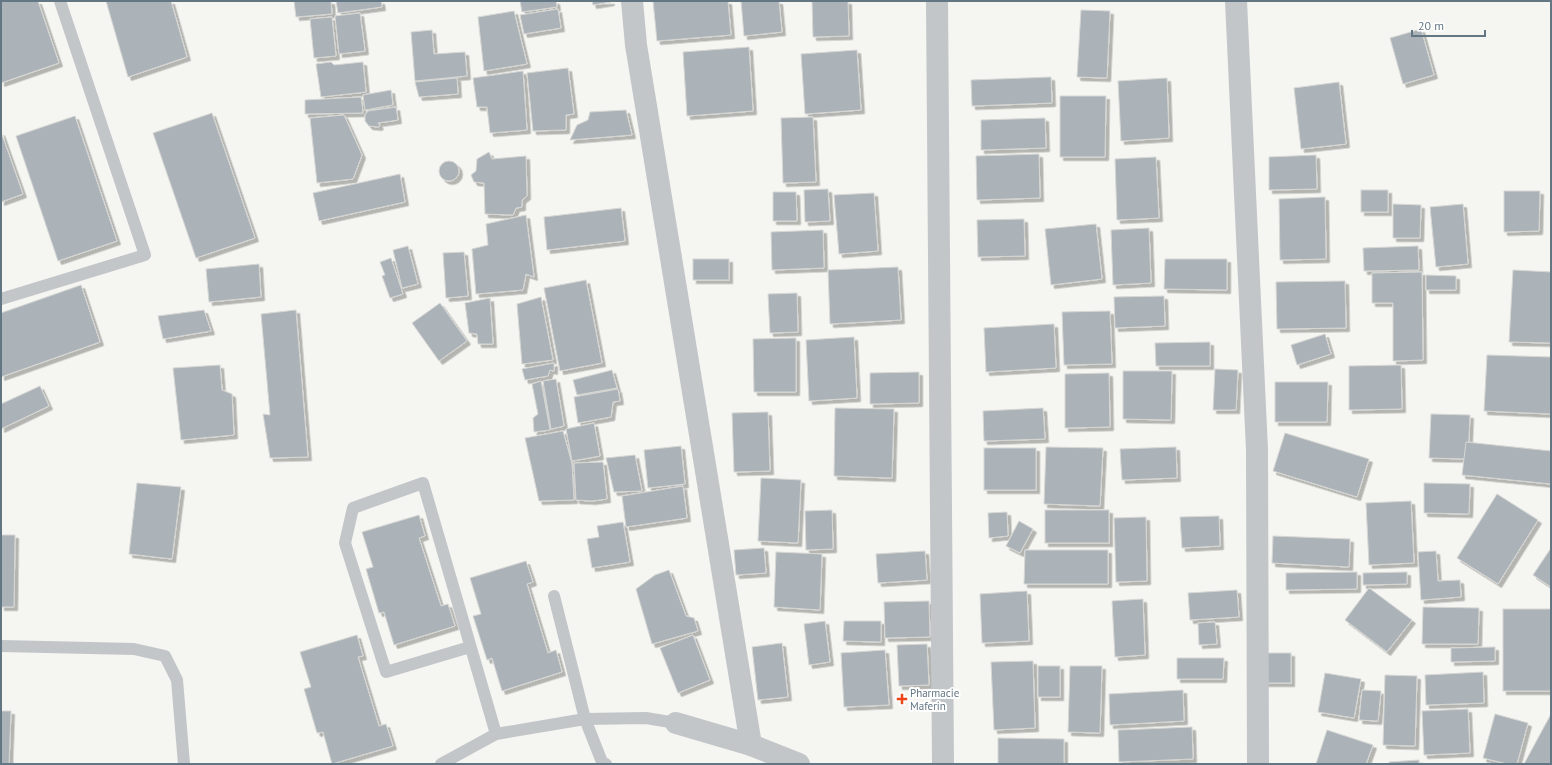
<svg xmlns="http://www.w3.org/2000/svg" width="1552" height="765" font-family="'PT Sans',sans-serif">
<style>
.building{fill:#abb3b8;stroke:#d6d6d4;filter:url(#shadow)}
.lines{fill:none;stroke-linecap:round;stroke-linejoin:round}
.service{stroke:#c2c6c9;stroke-width:12}
.minor{stroke:#c2c6c9;stroke-width:22}
.tertiary{stroke:#c2c6c9;stroke-width:22}
.poi-dot{fill:#ed4419;stroke:#fff;stroke-width:1.5}
.labels{text-anchor:middle;stroke-width:4;stroke-linejoin:round;paint-order:stroke}
.poi-label{font-size:11px;fill:#627684;stroke:#fff;text-anchor:start}
</style>
<defs>
<filter id="shadow"><feDropShadow dx="3.5" dy="3.5" stdDeviation="0" flood-color="#0004"/></filter>
</defs>
<rect width="100%" height="100%" fill="#f5f5f1"/>
<!-- building -->
<g class="building">
<path d="M 1,1 L 38,1 L 59,63 L 1,83 Z"/>
<path d="M 106,1 L 171,1 L 187,57 L 128,77 Z"/>
<path d="M 294,1 L 331,1 L 332,14 L 296,17 Z"/>
<path d="M 336,1 L 381,1 L 382,7 L 338,13 Z"/>
<path d="M 520,1 L 556,1 L 557,7 L 522,12 Z"/>
<path d="M 592,1 L 611,1 L 611,2 L 593,5 Z"/>
<path d="M 653,1 L 728,1 L 731,35 L 657,41 Z"/>
<path d="M 741,1 L 779,1 L 782,32 L 744,36 Z"/>
<path d="M 812,1 L 848,1 L 849,36 L 813,37 Z"/>
<path d="M 558,9 L 561,28 L 524,34 L 520,15 Z"/>
<path d="M 1081,10 L 1110,11 L 1107,78 L 1077,77 Z"/>
<path d="M 514,11 L 527,64 L 484,71 L 478,17 Z"/>
<path d="M 360,13 L 365,51 L 339,54 L 335,16 Z"/>
<path d="M 332,17 L 336,56 L 314,58 L 310,19 Z"/>
<path d="M 1421,29 L 1434,75 L 1403,84 L 1390,38 Z"/>
<path d="M 432,30 L 434,54 L 465,52 L 467,76 L 415,81 L 411,32 Z"/>
<path d="M 749,47 L 753,111 L 687,116 L 683,52 Z"/>
<path d="M 857,50 L 861,110 L 805,114 L 801,54 Z"/>
<path d="M 331,62 L 334,65 L 363,62 L 366,92 L 321,97 L 316,64 Z"/>
<path d="M 568,68 L 574,114 L 566,115 L 566,130 L 533,131 L 527,73 Z"/>
<path d="M 523,71 L 527,130 L 490,133 L 487,107 L 477,107 L 473,78 Z"/>
<path d="M 1051,77 L 1052,103 L 972,106 L 971,80 Z"/>
<path d="M 457,78 L 458,94 L 419,97 L 415,82 Z"/>
<path d="M 1167,78 L 1169,138 L 1121,141 L 1118,81 Z"/>
<path d="M 1339,82 L 1346,144 L 1301,149 L 1294,88 Z"/>
<path d="M 391,90 L 393,105 L 365,110 L 363,95 Z"/>
<path d="M 1060,96 L 1106,96 L 1105,157 L 1060,157 Z"/>
<path d="M 361,97 L 363,113 L 305,114 L 305,100 Z"/>
<path d="M 396,107 L 398,120 L 378,123 L 380,126 L 378,127 L 369,126 L 365,121 L 365,115 L 368,111 Z"/>
<path d="M 626,110 L 632,135 L 570,140 L 577,125 L 588,120 L 590,112 Z"/>
<path d="M 212,113 L 255,238 L 196,258 L 153,133 Z"/>
<path d="M 344,115 L 362,155 L 353,179 L 317,183 L 310,118 Z"/>
<path d="M 75,116 L 117,241 L 58,261 L 16,136 Z"/>
<path d="M 813,117 L 816,182 L 783,183 L 781,118 Z"/>
<path d="M 1045,118 L 1046,148 L 981,150 L 981,120 Z"/>
<path d="M 1,132 L 23,194 L 1,202 Z"/>
<path d="M 489,152 L 492,159 L 526,156 L 527,196 L 522,200 L 522,207 L 516,208 L 513,215 L 485,214 L 484,183 L 474,182 L 471,175 L 476,171 L 477,159 Z"/>
<path d="M 1039,154 L 1040,198 L 977,200 L 976,156 Z"/>
<path d="M 1316,155 L 1317,189 L 1269,190 L 1269,157 Z"/>
<path d="M 1156,157 L 1159,218 L 1117,220 L 1115,159 Z"/>
<circle cx="449" cy="171" r="10"/>
<path d="M 400,174 L 405,202 L 319,221 L 313,193 Z"/>
<path d="M 828,189 L 830,221 L 805,222 L 804,190 Z"/>
<rect x="1361" y="190" width="27" height="22"/>
<path d="M 1504,191 L 1540,191 L 1539,231 L 1504,232 Z"/>
<path d="M 773,192 L 796,192 L 797,221 L 773,221 Z"/>
<path d="M 874,193 L 878,251 L 839,254 L 834,195 Z"/>
<path d="M 1325,197 L 1326,259 L 1280,260 L 1279,199 Z"/>
<path d="M 1393,204 L 1421,205 L 1420,238 L 1393,238 Z"/>
<path d="M 1463,204 L 1468,264 L 1436,267 L 1430,207 Z"/>
<path d="M 621,208 L 625,241 L 547,250 L 544,217 Z"/>
<path d="M 526,215 L 534,277 L 526,274 L 523,290 L 476,294 L 472,249 L 488,245 L 486,224 Z"/>
<path d="M 1024,219 L 1025,256 L 978,257 L 977,220 Z"/>
<path d="M 1096,224 L 1102,279 L 1051,285 L 1045,229 Z"/>
<path d="M 1149,228 L 1151,283 L 1113,285 L 1111,230 Z"/>
<path d="M 823,230 L 824,268 L 772,270 L 771,232 Z"/>
<path d="M 408,246 L 418,284 L 402,288 L 393,250 Z"/>
<path d="M 1418,246 L 1419,270 L 1364,271 L 1363,248 Z"/>
<path d="M 464,252 L 468,296 L 446,298 L 443,253 Z"/>
<path d="M 391,258 L 403,294 L 390,298 L 382,276 L 385,275 L 380,262 Z"/>
<rect x="693" y="259" width="36" height="21"/>
<path d="M 1165,259 L 1227,259 L 1227,290 L 1164,289 Z"/>
<path d="M 259,264 L 261,297 L 209,302 L 206,269 Z"/>
<path d="M 898,267 L 901,320 L 830,324 L 828,270 Z"/>
<path d="M 1513,270 L 1551,272 L 1551,343 L 1509,342 Z"/>
<path d="M 1422,272 L 1423,360 L 1393,361 L 1393,303 L 1372,303 L 1372,273 Z"/>
<path d="M 1426,275 L 1456,276 L 1456,290 L 1426,290 Z"/>
<path d="M 586,280 L 602,363 L 560,371 L 544,288 Z"/>
<path d="M 1345,281 L 1346,328 L 1277,329 L 1276,282 Z"/>
<path d="M 81,285 L 100,342 L 1,377 L 1,313 Z"/>
<path d="M 797,293 L 798,332 L 770,333 L 768,294 Z"/>
<path d="M 1164,296 L 1165,326 L 1115,328 L 1114,297 Z"/>
<path d="M 541,297 L 553,360 L 522,364 L 517,304 Z"/>
<path d="M 490,298 L 493,344 L 478,344 L 477,334 L 469,333 L 465,303 Z"/>
<path d="M 440,303 L 467,341 L 439,361 L 412,323 Z"/>
<path d="M 204,310 L 211,331 L 163,339 L 158,316 Z"/>
<path d="M 296,310 L 308,457 L 270,458 L 263,414 L 270,415 L 261,314 Z"/>
<path d="M 1110,311 L 1112,364 L 1064,365 L 1062,312 Z"/>
<path d="M 1054,324 L 1056,368 L 986,372 L 984,328 Z"/>
<path d="M 1325,334 L 1331,354 L 1297,365 L 1291,345 Z"/>
<path d="M 854,337 L 857,398 L 809,401 L 806,340 Z"/>
<path d="M 796,338 L 796,392 L 754,392 L 753,339 Z"/>
<path d="M 1210,342 L 1210,366 L 1156,366 L 1155,343 Z"/>
<path d="M 1487,355 L 1551,357 L 1551,414 L 1484,411 Z"/>
<path d="M 554,363 L 554,371 L 550,370 L 548,376 L 525,380 L 522,369 Z"/>
<path d="M 220,365 L 222,390 L 232,394 L 234,435 L 181,440 L 173,368 Z"/>
<path d="M 1401,365 L 1402,409 L 1349,410 L 1349,366 Z"/>
<path d="M 1215,369 L 1238,370 L 1236,410 L 1213,410 Z"/>
<path d="M 612,370 L 617,388 L 577,395 L 573,380 Z"/>
<path d="M 1123,371 L 1172,371 L 1171,420 L 1123,419 Z"/>
<path d="M 919,372 L 919,403 L 870,404 L 870,373 Z"/>
<path d="M 1109,373 L 1110,427 L 1065,428 L 1065,374 Z"/>
<path d="M 556,379 L 564,426 L 551,429 L 543,381 Z"/>
<path d="M 541,381 L 550,430 L 534,432 L 533,418 L 538,414 L 532,384 Z"/>
<path d="M 1275,382 L 1328,382 L 1327,422 L 1275,422 Z"/>
<path d="M 40,386 L 49,406 L 1,429 L 1,404 Z"/>
<path d="M 618,389 L 620,401 L 613,402 L 611,417 L 578,423 L 574,397 Z"/>
<path d="M 835,408 L 894,409 L 892,478 L 834,476 Z"/>
<path d="M 1043,408 L 1045,439 L 984,441 L 983,411 Z"/>
<path d="M 768,412 L 770,471 L 734,472 L 732,413 Z"/>
<path d="M 1431,414 L 1470,415 L 1468,459 L 1429,458 Z"/>
<path d="M 594,423 L 600,456 L 572,461 L 566,429 Z"/>
<path d="M 563,431 L 572,464 L 574,500 L 539,501 L 525,438 Z"/>
<path d="M 1285,433 L 1369,459 L 1357,497 L 1273,471 Z"/>
<path d="M 1466,442 L 1551,451 L 1551,484 L 1462,475 Z"/>
<path d="M 681,446 L 685,484 L 648,488 L 644,450 Z"/>
<path d="M 1046,447 L 1103,448 L 1100,506 L 1044,504 Z"/>
<path d="M 1176,447 L 1177,478 L 1122,480 L 1120,449 Z"/>
<rect x="984" y="448" width="52" height="42"/>
<path d="M 635,455 L 642,491 L 614,492 L 606,458 Z"/>
<path d="M 603,462 L 607,499 L 592,501 L 576,500 L 574,463 Z"/>
<path d="M 761,478 L 801,480 L 798,543 L 758,541 Z"/>
<path d="M 137,483 L 181,487 L 172,559 L 129,554 Z"/>
<path d="M 1424,483 L 1470,484 L 1469,514 L 1424,513 Z"/>
<path d="M 683,486 L 687,518 L 626,527 L 622,496 Z"/>
<path d="M 1497,494 L 1538,520 L 1498,584 L 1457,558 Z"/>
<path d="M 1411,501 L 1414,563 L 1369,565 L 1366,503 Z"/>
<path d="M 832,510 L 833,549 L 806,550 L 805,511 Z"/>
<rect x="1045" y="510" width="64" height="33"/>
<path d="M 1007,512 L 1008,536 L 989,538 L 988,513 Z"/>
<path d="M 419,515 L 425,536 L 419,538 L 441,606 L 448,604 L 455,626 L 394,645 L 384,612 L 379,613 L 366,569 L 373,567 L 362,532 Z"/>
<path d="M 1219,516 L 1220,546 L 1182,548 L 1180,517 Z"/>
<path d="M 1146,517 L 1147,581 L 1116,582 L 1114,518 Z"/>
<path d="M 1019,521 L 1033,529 L 1020,553 L 1006,546 Z"/>
<path d="M 623,522 L 630,562 L 592,568 L 587,539 L 599,537 L 597,526 Z"/>
<path d="M 1,535 L 15,535 L 14,607 L 1,607 Z"/>
<path d="M 1273,536 L 1350,539 L 1349,567 L 1272,563 Z"/>
<path d="M 764,548 L 766,573 L 736,575 L 734,550 Z"/>
<path d="M 1551,548 L 1551,587 L 1533,575 Z"/>
<path d="M 1025,550 L 1108,550 L 1108,584 L 1024,584 Z"/>
<path d="M 925,551 L 927,580 L 878,583 L 876,554 Z"/>
<path d="M 1436,551 L 1438,581 L 1460,580 L 1461,597 L 1421,600 L 1418,552 Z"/>
<path d="M 776,552 L 822,554 L 820,610 L 774,607 Z"/>
<path d="M 526,561 L 533,582 L 527,584 L 548,653 L 556,650 L 562,672 L 502,691 L 492,658 L 487,660 L 473,616 L 481,614 L 470,578 Z"/>
<path d="M 669,570 L 686,616 L 694,618 L 698,631 L 652,644 L 636,589 L 655,575 Z"/>
<path d="M 1357,572 L 1357,589 L 1286,590 L 1286,573 Z"/>
<path d="M 1407,572 L 1407,584 L 1363,585 L 1363,573 Z"/>
<path d="M 1369,588 L 1412,620 L 1387,652 L 1345,620 Z"/>
<path d="M 1237,590 L 1239,617 L 1190,620 L 1188,593 Z"/>
<path d="M 1027,591 L 1029,641 L 982,643 L 980,594 Z"/>
<path d="M 1143,599 L 1145,655 L 1115,657 L 1112,601 Z"/>
<path d="M 929,601 L 930,637 L 885,638 L 884,602 Z"/>
<path d="M 1423,607 L 1479,608 L 1478,644 L 1422,644 Z"/>
<rect x="1503" y="609" width="48" height="82"/>
<path d="M 825,621 L 830,662 L 809,665 L 804,624 Z"/>
<path d="M 844,621 L 881,621 L 881,642 L 843,641 Z"/>
<path d="M 1215,622 L 1217,644 L 1199,645 L 1198,623 Z"/>
<path d="M 357,635 L 363,656 L 358,657 L 379,726 L 386,724 L 393,746 L 332,764 L 323,732 L 317,733 L 304,689 L 311,687 L 300,652 Z"/>
<path d="M 693,635 L 710,680 L 678,693 L 660,648 Z"/>
<path d="M 782,643 L 788,697 L 758,700 L 752,647 Z"/>
<path d="M 927,644 L 929,685 L 899,686 L 897,645 Z"/>
<path d="M 1495,647 L 1495,661 L 1451,662 L 1451,648 Z"/>
<path d="M 885,650 L 889,705 L 844,707 L 841,653 Z"/>
<rect x="1263" y="653" width="28" height="30"/>
<path d="M 1177,658 L 1224,658 L 1223,679 L 1177,679 Z"/>
<path d="M 1033,661 L 1035,728 L 994,730 L 991,662 Z"/>
<rect x="1038" y="666" width="22" height="31"/>
<path d="M 1070,666 L 1102,666 L 1100,733 L 1068,732 Z"/>
<path d="M 1483,672 L 1484,703 L 1426,705 L 1425,675 Z"/>
<path d="M 1325,673 L 1361,679 L 1354,718 L 1318,712 Z"/>
<path d="M 1385,675 L 1417,676 L 1415,746 L 1383,745 Z"/>
<path d="M 1183,690 L 1184,721 L 1110,725 L 1109,694 Z"/>
<path d="M 1362,690 L 1381,691 L 1378,721 L 1359,720 Z"/>
<path d="M 1468,709 L 1470,753 L 1424,755 L 1422,711 Z"/>
<path d="M 1,711 L 11,711 L 9,764 L 1,764 Z"/>
<path d="M 1495,714 L 1528,723 L 1517,764 L 1507,764 L 1483,758 Z"/>
<path d="M 1551,714 L 1551,764 L 1524,764 Z"/>
<path d="M 1192,727 L 1193,759 L 1119,762 L 1118,730 Z"/>
<path d="M 1327,730 L 1373,745 L 1366,764 L 1316,764 Z"/>
<path d="M 998,738 L 1064,739 L 1064,764 L 998,764 Z"/>
<path d="M 1419,760 L 1419,764 L 1389,764 L 1389,762 Z"/>
</g>
<g class="lines">
<!-- service -->
<g class="service">
<path d="M 1,299 L 145,255 L 60,1"/>
<path d="M 554,596 L 585,719 L 602,762 L 606,764"/>
<path d="M 1,646 L 134,649 L 165,656 L 177,680 L 184,764"/>
<path d="M 470,647 L 386,672 L 345,543 L 353,508 L 423,483 L 496,734"/>
<path d="M 441,764 L 496,734 L 585,719 L 646,718 L 676,723"/>
</g>
<!-- minor -->
<g class="minor">
<path d="M 632,1 L 636,45 L 751,745"/>
<path d="M 1236,1 L 1257,450 L 1258,764"/>
<path d="M 676,723 L 751,745 L 799,764"/>
</g>
<!-- tertiary -->
<path class="tertiary" d="M 937,1 L 943,764"/>
</g>
<!-- markers -->
<path class="poi-dot" d="M900 693h4v4h4v4h-4v4h-4v-4h-4v-4h4z"/>
<g class="labels">
<!-- poi labels -->
<g class="poi-label">
<text x="910" y="697">Pharmacie<tspan x="910" dy="13">Maferin</tspan></text>
</g>
</g>
<!-- border -->
<rect width="1552" height="765" fill="none" stroke="#627684" stroke-width="4"/>
<!-- scale -->
<path d="M1412 30v6h73v-6" fill="none" stroke="#627684" stroke-width="2"/>
<text x="1418" y="30" font-size="12" fill="#627684" stroke="#ffffff" stroke-width="3" paint-order="stroke">20 m</text>
</svg>
